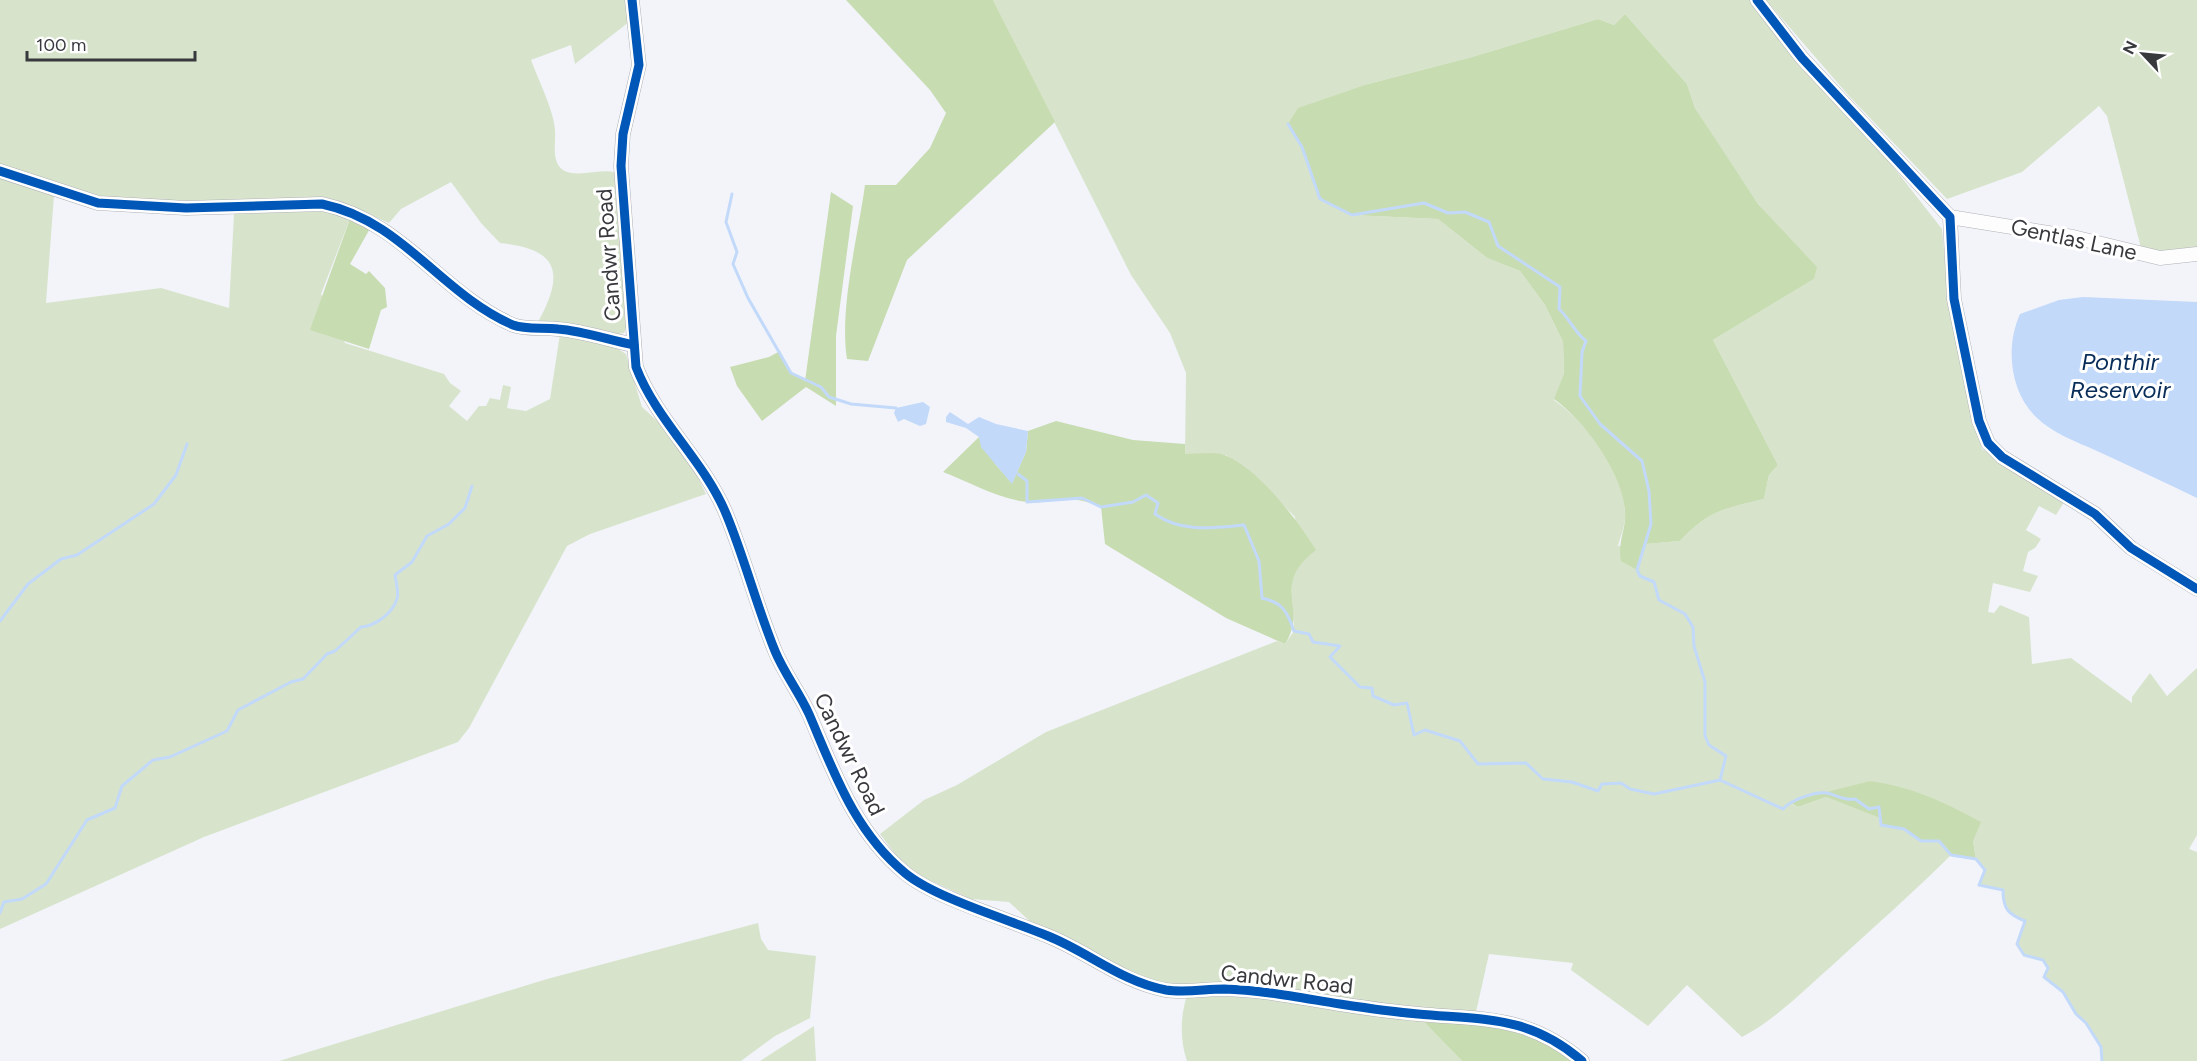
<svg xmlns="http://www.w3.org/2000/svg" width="2197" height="1061" font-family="Figtree,sans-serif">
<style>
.green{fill:#d7e4cb;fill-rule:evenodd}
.forest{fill:#c8dcb1}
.water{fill:#c2d9fa}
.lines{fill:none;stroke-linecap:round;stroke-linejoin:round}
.stream{stroke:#c2d9fa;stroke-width:3}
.street-casing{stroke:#b0b1b6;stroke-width:15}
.street{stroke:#fdfdfe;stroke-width:14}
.cycleway-casing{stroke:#fff;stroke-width:13}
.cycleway{stroke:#0057b8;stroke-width:9}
.labels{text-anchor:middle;stroke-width:6;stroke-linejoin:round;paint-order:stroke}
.street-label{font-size:22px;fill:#37393d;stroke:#fff}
.water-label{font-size:24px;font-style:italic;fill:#082d59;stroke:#fff}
</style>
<rect width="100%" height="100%" fill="#f2f4fa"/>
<!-- green -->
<g class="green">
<path d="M 0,0 L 628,0 L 629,22 L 575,64 L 571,45 L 531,60 C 538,79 554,111 555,130 C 556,142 551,162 563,170 C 576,178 599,169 614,172 L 618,179 L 628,324 L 624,333 L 613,335 L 538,322 C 565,273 559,249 500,243 L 481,223 L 451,182 L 401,209 L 389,223 L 355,208 L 100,197 L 0,164 Z"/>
<path d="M 993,0 L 1751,0 L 1870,137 L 1942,229 L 1949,303 L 1982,449 L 2066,499 L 2056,515 L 2039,506 L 2026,530 L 2041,539 L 2035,548 L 2028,552 L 2023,571 L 2038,576 L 2030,592 L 1993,583 L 1988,612 L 1994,613 L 2000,605 L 2029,617 L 2032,664 L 2071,658 L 2132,703 L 2132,697 L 2150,673 L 2167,696 L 2197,668 L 2197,835 L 2189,849 L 2197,852 L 2197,1061 L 2102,1061 L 2101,1047 L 2086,1023 L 2076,1014 L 2063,992 L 2044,977 L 2048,968 L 2043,960 L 2024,955 L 2017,944 L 2025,921 C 2008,914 2003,909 2003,890 L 1979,885 L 1985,870 L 1976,859 L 1973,841 L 1869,781 L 1790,803 L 1798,807 L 1826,797 L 1881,818 L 1881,825 L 1904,829 L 1921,841 L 1939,841 L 1951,855 C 1914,892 1875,926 1836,962 C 1806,988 1778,1018 1742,1037 L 1687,985 L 1648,1026 L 1571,970 L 1573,963 L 1489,954 L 1476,1012 L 1456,1013 L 1416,1008 L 1256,985 L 1218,982 L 1182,985 L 1158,982 L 1129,972 L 1033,924 L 1009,902 L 971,899 L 918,875 L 896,855 L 880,834 L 924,800 L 957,785 L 1046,732 L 1277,641 L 1285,644 L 1294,631 L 1291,580 L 1299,563 L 1295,517 L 1261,482 L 1226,455 L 1185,454 L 1186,373 L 1170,333 L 1131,275 ZM 1625,14 L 1687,84 L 1695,108 L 1729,161 L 1758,204 L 1781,230 L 1814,279 L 1713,340 L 1778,465 L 1769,475 L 1764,499 C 1724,509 1709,510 1680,541 L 1618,546 C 1620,538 1624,528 1625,519 C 1627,475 1588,424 1554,400 L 1564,373 L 1563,342 L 1545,305 L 1520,271 L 1487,258 L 1438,219 L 1352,215 L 1321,199 L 1302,147 L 1288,125 L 1368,84 L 1472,57 L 1598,19 L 1614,25 Z"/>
<path d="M 1766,0 L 2197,0 L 2197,247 L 2160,251 L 2141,248 L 2107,116 L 2099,106 L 2022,172 L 1947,199 L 1849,96 Z"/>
<path d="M 0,175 L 54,195 L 46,303 L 161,288 L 229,308 L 234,214 L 330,210 L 351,216 L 321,294 L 345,343 L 444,374 L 450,383 L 461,391 L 449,406 L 467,421 L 479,406 L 486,406 L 490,398 L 500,400 L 503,385 L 511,387 L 507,408 L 526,411 L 550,399 L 560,334 L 609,343 L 626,354 L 642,407 L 666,429 L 690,461 L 706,494 L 590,534 L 567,546 L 469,728 L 458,742 L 204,837 L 0,929 Z"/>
<path d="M 758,923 L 761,939 L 768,950 L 816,956 L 810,1018 L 775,1036 L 741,1061 L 279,1061 L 547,979 Z"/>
<path d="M 1253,995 L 1424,1022 L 1462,1061 L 1187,1061 C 1180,1042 1180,1015 1187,996 Z"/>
<path d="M 814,1026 L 816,1061 L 760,1061 Z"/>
</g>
<!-- forest -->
<g class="forest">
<path d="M 846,0 L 993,0 L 1055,122 L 907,260 L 868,361 L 847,359 C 839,309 858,236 865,185 L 896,185 L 930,148 L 946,113 L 930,90 Z"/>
<path d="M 1625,14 L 1687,84 L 1695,108 L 1758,204 L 1817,267 L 1814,279 L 1713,340 L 1778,465 L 1769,475 L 1764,499 C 1724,509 1709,510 1680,541 L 1645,544 L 1637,570 L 1621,561 C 1618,545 1623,536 1625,520 C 1628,479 1586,422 1554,399 L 1564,373 L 1563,342 L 1545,305 L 1520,271 L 1487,258 L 1438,219 L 1352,215 L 1320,199 L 1302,147 L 1288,124 L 1298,108 L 1368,84 L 1472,57 L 1598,19 L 1614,25 Z"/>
<path d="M 831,192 L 853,206 L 836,336 L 836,406 L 806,387 L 762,421 L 737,386 L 730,367 L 769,357 L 780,351 L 791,373 L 805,381 Z"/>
<path d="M 351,216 L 372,225 L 350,264 L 366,274 L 369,271 L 385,288 L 387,307 L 381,310 L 369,349 L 310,330 Z"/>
<path d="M 1056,421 L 1133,440 L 1185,444 L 1185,454 C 1197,454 1217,451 1227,456 C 1261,472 1296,518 1316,550 C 1269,586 1309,607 1285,644 L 1226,618 L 1105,544 L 1101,507 C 1070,493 1057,504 1027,502 C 999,499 969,482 943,472 L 979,437 L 996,465 L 1012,483 L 1026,452 L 1028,431 Z"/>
<path d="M 1869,781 C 1913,787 1942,801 1981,822 L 1973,841 L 1976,859 L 1951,855 L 1939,841 L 1921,841 L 1904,829 L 1881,825 L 1880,818 L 1826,797 L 1798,807 L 1789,802 Z"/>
<path d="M 1424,1022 C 1476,1024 1529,1026 1571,1061 L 1462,1061 Z"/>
</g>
<!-- water -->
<g class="water">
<path d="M 2083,297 L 2197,302 L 2197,498 C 2164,482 2130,466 2097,451 C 2077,442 2052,433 2036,417 C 2010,392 2005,347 2020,314 L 2059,300 Z"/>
<path d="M 923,402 L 930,407 L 926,424 L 920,426 L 904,419 L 898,422 L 894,413 L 896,408 Z"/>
<path d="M 950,412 L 968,424 L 979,417 L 996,424 L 1028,431 L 1026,452 L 1012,484 L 981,447 L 979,437 L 966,428 L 946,422 L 946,417 Z"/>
</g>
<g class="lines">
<!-- stream -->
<g class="stream">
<path d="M 1288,124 L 1302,147 L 1320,199 L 1352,215 L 1424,203 L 1448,213 L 1465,212 L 1489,222 L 1498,246 L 1560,287 L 1559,309 C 1570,319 1574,332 1586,341 L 1582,352 L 1580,396 L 1600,424 L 1642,461 L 1649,491 L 1651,524 L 1637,570 L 1640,576 L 1654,582 L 1659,600 L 1685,614 L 1693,627 L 1694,646 L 1705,682 L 1705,736 L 1709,745 L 1726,756 L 1720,780"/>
<path d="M 732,194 L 726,222 L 737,252 L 733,264 L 748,298 L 791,373 L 821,387 L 829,397 L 851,404 L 896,408"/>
<path d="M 1018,474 L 1027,481 L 1027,502 L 1082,498 L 1101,507 L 1133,502 L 1146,495 L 1158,503 L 1155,514 C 1182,533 1213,528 1244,525 L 1259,561 L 1262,598 C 1283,603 1287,611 1294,631 L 1309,634 L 1313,642 L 1340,646 L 1330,657 L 1360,687 L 1372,688 L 1373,696 L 1394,705 L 1407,703 L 1414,735 L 1425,730 L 1460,741 L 1478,764 L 1526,763 L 1543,779 L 1572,782 L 1598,791 L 1602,784 L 1621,783 L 1630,789 L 1654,794 L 1720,780 L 1783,809 C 1791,800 1815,791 1827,793 C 1837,795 1844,801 1855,799 L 1869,809 L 1879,807 L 1881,825 L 1904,829 L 1921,841 L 1939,841 L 1951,855 L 1976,859 L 1985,870 L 1979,885 L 2003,890 C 2003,909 2008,914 2025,921 L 2017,944 L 2024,955 L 2043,960 L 2048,968 L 2044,977 L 2063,992 L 2076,1014 L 2086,1023 L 2101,1047 L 2102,1061"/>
<path d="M 0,621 L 28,584 L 61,559 L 77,555 L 154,504 L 176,475 L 187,444"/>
<path d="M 0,913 L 4,902 L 22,899 L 46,884 L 87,820 L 115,808 L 122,786 L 153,760 L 170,757 L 227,731 L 238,710 L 291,682 L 303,679 L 327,654 L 335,651 L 361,627 C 375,626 392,614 397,599 C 399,592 396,582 395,575 L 412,562 L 427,536 L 449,524 L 465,508 L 472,486"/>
</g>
<!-- street casing -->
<g class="street-casing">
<g id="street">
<path d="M 632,0 L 639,65 L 623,134 L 621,166 L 636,367 C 657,422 705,461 727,516 C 745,560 757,607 775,651 C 784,673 799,692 809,714 C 834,772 854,831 905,873 C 935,898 1010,920 1048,936 C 1088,952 1122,982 1166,990 C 1185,993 1205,989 1224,989 C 1263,990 1302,998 1340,1004 C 1366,1008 1392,1012 1418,1014 C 1483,1020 1529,1015 1582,1061"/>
<path d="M 1757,0 L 1802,58 L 1950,217 L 1954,299 L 1979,421 L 1988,443 L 2002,457 L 2095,514 L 2131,548 L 2197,589"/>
<path d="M 0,171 L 98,203 L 186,208 L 322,204 C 403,221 440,293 513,325 C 526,330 544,327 558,329 C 583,331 609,340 634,345"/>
<path d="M 1950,217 L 2073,237 L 2160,258 L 2197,254"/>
</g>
</g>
<!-- street -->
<use href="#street" class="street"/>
<!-- cycleway casing -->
<g class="cycleway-casing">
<g id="cycleway">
<path d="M 632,0 L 639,65 L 623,134 L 621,166 L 636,367 C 657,422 705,461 727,516 C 745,560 757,607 775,651 C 784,673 799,692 809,714 C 834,772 854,831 905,873 C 935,898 1010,920 1048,936 C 1088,952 1122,982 1166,990 C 1185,993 1205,989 1224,989 C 1263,990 1302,998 1340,1004 C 1366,1008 1392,1012 1418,1014 C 1483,1020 1529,1015 1582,1061"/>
<path d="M 1757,0 L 1802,58 L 1950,217 L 1954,299 L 1979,421 L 1988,443 L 2002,457 L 2095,514 L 2131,548 L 2197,589"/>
<path d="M 0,171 L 98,203 L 186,208 L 322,204 C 403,221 440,293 513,325 C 526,330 544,327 558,329 C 583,331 609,340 634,345"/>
</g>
</g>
<!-- cycleway -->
<use href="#cycleway" class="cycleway"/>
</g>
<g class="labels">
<!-- street labels -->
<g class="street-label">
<text transform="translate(2074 239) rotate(12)" y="8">Gentlas Lane</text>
<text transform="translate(608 255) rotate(-94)" y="8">Candwr Road</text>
<text transform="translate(850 754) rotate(64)" y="8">Candwr Road</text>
<text transform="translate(1287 979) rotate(6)" y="8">Candwr Road</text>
</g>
<!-- water labels -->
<g class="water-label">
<text x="2120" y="370">Ponthir<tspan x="2120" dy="28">Reservoir</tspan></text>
</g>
</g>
<!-- north arrow -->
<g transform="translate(2143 54) rotate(296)" stroke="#ffffff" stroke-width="4.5" paint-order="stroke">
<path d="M0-4.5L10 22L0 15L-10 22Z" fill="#37393d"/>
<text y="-9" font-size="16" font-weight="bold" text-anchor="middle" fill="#37393d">N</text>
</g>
<!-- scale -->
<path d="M27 51v9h168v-9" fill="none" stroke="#37393d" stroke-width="3"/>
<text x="36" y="51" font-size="18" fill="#37393d" stroke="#ffffff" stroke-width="4.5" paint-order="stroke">100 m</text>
</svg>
